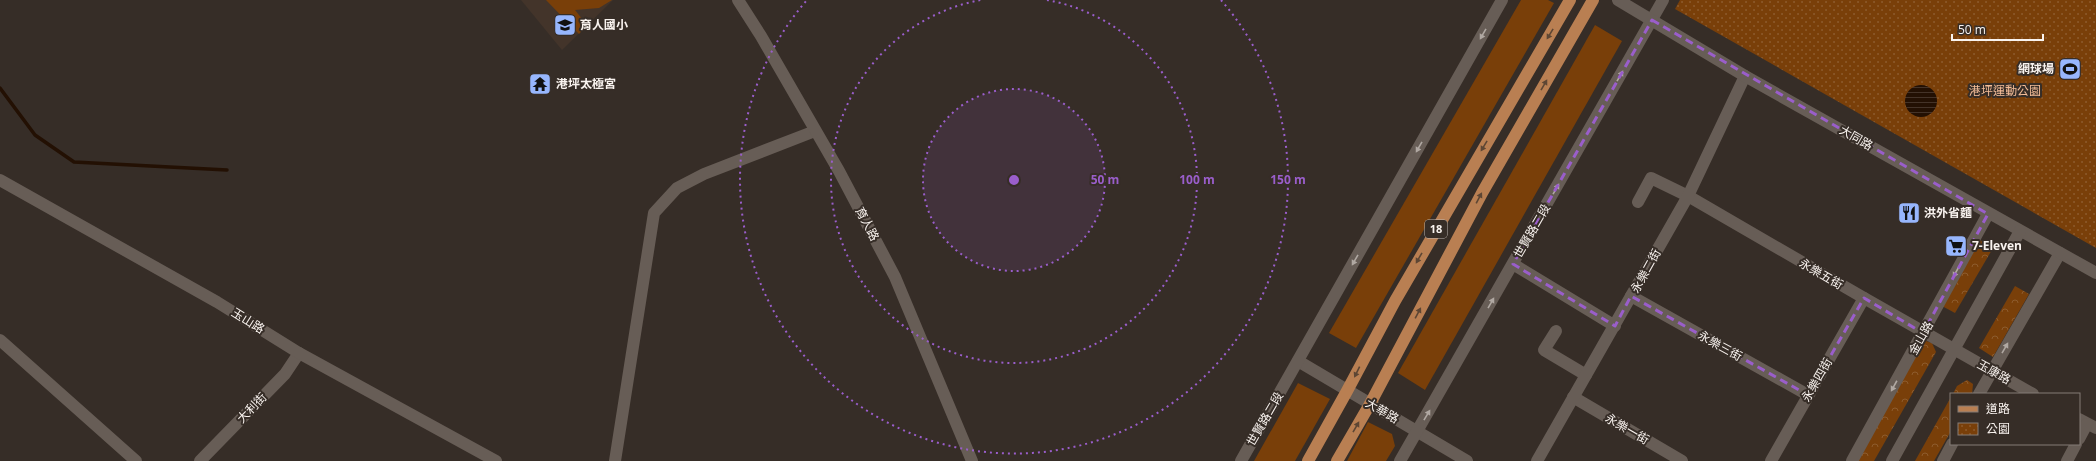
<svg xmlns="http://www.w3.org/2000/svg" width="2096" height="461" font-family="'Open Sans','Noto Sans TC',sans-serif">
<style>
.built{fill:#43342a}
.grass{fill:#793f09}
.forest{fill:url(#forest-crowns)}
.park{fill:url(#park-dots)}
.water{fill:url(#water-rules)}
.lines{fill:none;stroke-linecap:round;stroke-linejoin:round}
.stream{stroke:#231003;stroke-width:3.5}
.street{stroke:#675d56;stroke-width:12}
.secondary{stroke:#675d56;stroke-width:12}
.primary{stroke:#b97f52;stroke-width:12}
.oneway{fill:#b0a8a2}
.oneway2{fill:#5d4634}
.marked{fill:none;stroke:#9a5ecb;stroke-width:3;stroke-dasharray:8 5;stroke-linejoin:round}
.ring{fill:none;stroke:#9a5ecb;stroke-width:2;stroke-dasharray:2 4}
.labels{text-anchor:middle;stroke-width:4;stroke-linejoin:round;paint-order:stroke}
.shield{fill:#362d27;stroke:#beb8b3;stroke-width:1}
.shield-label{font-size:11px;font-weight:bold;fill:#f9f3ef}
.poi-label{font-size:12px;font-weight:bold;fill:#f9f3ef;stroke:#362d27;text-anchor:start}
.park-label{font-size:12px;fill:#f4bd98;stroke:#362d27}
.street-label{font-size:12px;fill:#f9f3ef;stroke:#362d27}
.centre{fill:#9a5ecb;stroke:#362d27;stroke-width:2}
.ring-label{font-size:12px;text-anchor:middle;font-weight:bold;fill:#9a5ecb;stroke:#362d27;stroke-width:4;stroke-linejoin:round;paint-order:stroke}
</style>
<defs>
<pattern id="forest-crowns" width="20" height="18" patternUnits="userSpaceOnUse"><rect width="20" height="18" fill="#793f09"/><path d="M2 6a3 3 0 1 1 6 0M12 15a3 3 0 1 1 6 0" fill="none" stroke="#8d5b2d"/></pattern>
<pattern id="park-dots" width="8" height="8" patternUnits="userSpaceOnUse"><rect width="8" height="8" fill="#793f09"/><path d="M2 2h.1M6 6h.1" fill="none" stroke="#8d5b2d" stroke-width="1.8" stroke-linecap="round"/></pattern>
<pattern id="water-rules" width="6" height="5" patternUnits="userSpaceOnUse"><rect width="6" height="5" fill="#231003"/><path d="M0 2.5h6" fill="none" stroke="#443328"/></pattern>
</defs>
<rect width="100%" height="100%" fill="#362d27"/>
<!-- built -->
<path class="built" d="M 521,0 L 613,0 L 562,50 Z"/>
<!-- grass -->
<g class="grass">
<path d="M 546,0 L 612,0 L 599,8 L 575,10 L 587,25 L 579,34 Z"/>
<path d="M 1521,0 L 1548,0 L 1554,3 L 1356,348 L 1329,333 Z"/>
<path d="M 1595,25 L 1622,41 L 1425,390 L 1398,373 Z"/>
<path d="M 1298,383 L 1330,399 L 1295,461 L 1254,461 Z"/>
<path d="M 1368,422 L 1392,434 L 1395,446 L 1386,461 L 1347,461 Z"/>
</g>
<!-- forest -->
<g class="forest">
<path d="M 1980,240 L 1993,248 L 1955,313 L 1942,306 Z"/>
<path d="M 2015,286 L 2029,294 L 1993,357 L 1979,348 Z"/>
<path d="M 1926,341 L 1932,343 L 1936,352 L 1874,461 L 1855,461 L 1920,346 Z"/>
<path d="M 1967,380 L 1973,384 L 1972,394 L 1953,394 L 1957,386 Z"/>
<path d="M 1951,397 L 1951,431 L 1934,461 L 1915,461 Z"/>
</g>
<!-- park -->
<path class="park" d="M 1680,0 L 2096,0 L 2096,248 L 1675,9 Z"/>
<!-- water -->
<circle class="water" cx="1921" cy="101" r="16"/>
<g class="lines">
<!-- stream -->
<path class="stream" d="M 0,88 L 35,135 L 74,162 L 227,170"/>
<!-- street -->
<g class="street">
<path d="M 1638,202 L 1651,178 L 1688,196 L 1864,298 L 2033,394"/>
<path d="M 1513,264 L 1615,326"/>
<path d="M 1631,296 L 1808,395"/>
<path d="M 1556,331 L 1544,350 L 1586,375"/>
<path d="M 0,340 L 136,461"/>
<path d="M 1298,361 L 1467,461"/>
<path d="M 1979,394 L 2060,253"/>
<path d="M 1573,397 L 1682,461"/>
<path d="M 2079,419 L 2096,428"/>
<path d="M 2079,439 L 2087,424"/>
<path d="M 200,461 L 285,374 L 299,353"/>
<path d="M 615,461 L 654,213 L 677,188 L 704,174 L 815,131"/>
<path d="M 1241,461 L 1502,0"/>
<path d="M 1400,461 L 1663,0"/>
<path d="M 1537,461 L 1688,196 L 1745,76"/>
<path d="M 1771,461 L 1864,298"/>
<path d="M 1852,461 L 1988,214"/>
<path d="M 1943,461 L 1952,444"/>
<path d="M 2067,461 L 2076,444"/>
</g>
<!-- secondary -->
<g class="secondary">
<path d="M 738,0 L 761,36 L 839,171 L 895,277 L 972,461"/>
<path d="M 1618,0 L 1745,76 L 2096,273"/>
<path d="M 0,180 L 217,302 L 299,353 L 496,461"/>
<path d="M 1892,461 L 2020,231"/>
</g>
<!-- primary -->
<g class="primary">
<path d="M 1308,461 L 1347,391 L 1395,301 L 1570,0"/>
<path d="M 1337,461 L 1370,404 L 1482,193 L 1593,0"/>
</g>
</g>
<!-- one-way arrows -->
<defs><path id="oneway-solid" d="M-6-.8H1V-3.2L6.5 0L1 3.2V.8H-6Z"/></defs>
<g class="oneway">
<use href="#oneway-solid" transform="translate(1483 34) rotate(120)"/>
<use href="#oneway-solid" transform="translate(1620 76) rotate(-60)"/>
<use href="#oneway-solid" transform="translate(1419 147) rotate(120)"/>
<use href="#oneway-solid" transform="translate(1556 189) rotate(-60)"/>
<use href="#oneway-solid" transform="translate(1355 260) rotate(120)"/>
<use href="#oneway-solid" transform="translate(1956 272) rotate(119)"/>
<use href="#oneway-solid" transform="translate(1491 303) rotate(-60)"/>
<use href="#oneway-solid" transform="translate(2005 348) rotate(-60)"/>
<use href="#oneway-solid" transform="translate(1894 386) rotate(119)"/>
<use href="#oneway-solid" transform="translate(1427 415) rotate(-59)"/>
</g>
<g class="oneway2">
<use href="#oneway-solid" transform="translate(1550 34) rotate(121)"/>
<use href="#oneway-solid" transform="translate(1544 85) rotate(-60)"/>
<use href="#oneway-solid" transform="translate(1484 146) rotate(121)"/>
<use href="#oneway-solid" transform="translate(1479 198) rotate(-62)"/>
<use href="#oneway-solid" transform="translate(1419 258) rotate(120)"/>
<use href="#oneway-solid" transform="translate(1418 313) rotate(-62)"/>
<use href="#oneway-solid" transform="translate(1357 372) rotate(116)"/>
<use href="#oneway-solid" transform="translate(1356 427) rotate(-60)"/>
</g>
<!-- marked area -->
<path class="marked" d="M 1652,20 L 1988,214 L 1923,333 L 1864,298 L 1808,395 L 1631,296 L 1615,326 L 1513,264 Z"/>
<!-- distance rings -->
<circle cx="1014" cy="180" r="91" fill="#9a5ecb" fill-opacity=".12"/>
<g class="ring">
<circle cx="1014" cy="180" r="91"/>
<path d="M1047 0A183 183 0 1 1 981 0"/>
<path d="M1221 0A274 274 0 1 1 807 0"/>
</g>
<!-- icons -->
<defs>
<g id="school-square" transform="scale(1.15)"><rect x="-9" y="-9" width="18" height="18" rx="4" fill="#97b6fd" stroke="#362d27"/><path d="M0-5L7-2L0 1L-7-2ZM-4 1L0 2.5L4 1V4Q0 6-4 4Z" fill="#111"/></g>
<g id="stadium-square" transform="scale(1.15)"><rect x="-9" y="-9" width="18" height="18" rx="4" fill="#97b6fd" stroke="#362d27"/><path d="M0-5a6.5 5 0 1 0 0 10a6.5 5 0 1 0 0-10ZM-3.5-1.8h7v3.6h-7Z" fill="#111"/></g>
<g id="temple-square" transform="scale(1.15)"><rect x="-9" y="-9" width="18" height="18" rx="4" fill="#97b6fd" stroke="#362d27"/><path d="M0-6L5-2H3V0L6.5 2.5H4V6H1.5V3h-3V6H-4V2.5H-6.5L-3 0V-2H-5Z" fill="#111"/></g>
<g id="restaurant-square" transform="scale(1.15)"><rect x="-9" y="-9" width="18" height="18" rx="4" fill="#97b6fd" stroke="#362d27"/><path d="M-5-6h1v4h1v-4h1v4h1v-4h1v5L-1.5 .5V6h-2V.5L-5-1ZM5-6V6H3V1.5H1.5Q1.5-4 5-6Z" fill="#111"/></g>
<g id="supermarket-square" transform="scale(1.15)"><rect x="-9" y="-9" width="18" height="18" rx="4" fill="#97b6fd" stroke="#362d27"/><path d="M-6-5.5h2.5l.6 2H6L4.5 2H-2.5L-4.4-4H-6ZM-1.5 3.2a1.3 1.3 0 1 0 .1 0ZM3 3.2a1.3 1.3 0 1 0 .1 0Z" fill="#111"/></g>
</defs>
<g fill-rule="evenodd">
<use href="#school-square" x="565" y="25"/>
<use href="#stadium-square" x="2070" y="69"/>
<use href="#temple-square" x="540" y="84"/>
<use href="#restaurant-square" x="1909" y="213"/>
<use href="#supermarket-square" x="1956" y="246"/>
</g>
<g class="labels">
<!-- shield labels -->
<rect class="shield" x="1425" y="220" width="22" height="18" rx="3"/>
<g class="shield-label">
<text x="1436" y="233">18</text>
</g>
<!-- poi labels -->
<g class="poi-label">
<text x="580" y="29">育人國小</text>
<text x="2054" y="73" text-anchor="end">網球場</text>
<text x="556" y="88">港坪太極宮</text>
<text x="1924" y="217">洪外省麵</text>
<text x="1972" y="250">7-Eleven</text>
</g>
<!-- park labels -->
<g class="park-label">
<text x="2005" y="95">港坪運動公園</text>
</g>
<!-- street labels -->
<g class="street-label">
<text transform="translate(1856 138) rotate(30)" y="4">大同路</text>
<text transform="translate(867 224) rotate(62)" y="4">育人路</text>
<text transform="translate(1532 231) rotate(-60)" y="4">世賢路二段</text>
<text transform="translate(1646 271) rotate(-61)" y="4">永樂二街</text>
<text transform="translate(1821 274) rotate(30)" y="4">永樂五街</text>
<text transform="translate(248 321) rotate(32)" y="4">玉山路</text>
<text transform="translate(1921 338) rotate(-61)" y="4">金山路</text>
<text transform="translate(1720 346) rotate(29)" y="4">永樂三街</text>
<text transform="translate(1994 372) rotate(29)" y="4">玉康路</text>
<text transform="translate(1817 380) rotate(-60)" y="4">永樂四街</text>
<text transform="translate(252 408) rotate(-46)" y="4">大利街</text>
<text transform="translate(1382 411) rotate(30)" y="4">大華路</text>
<text transform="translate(1265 419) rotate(-60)" y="4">世賢路二段</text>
<text transform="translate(1627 429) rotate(30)" y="4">永樂一街</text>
</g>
</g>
<circle cx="1014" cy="180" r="6" class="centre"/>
<g class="ring-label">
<text x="1105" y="184">50 m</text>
<text x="1197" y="184">100 m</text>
<text x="1288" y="184">150 m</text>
</g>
<!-- legend -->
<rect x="1950" y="393" width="130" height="52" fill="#362d27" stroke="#847c77"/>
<rect x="1958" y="406" width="20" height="6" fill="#b97f52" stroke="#847c77"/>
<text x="1986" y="413" font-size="12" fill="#f9f3ef">道路</text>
<rect x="1958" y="423" width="20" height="12" fill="url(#park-dots)" stroke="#847c77"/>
<text x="1986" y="433" font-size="12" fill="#f9f3ef">公園</text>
<!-- scale -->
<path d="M1952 34v6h91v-6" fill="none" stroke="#f9f3ef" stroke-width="2"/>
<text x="1958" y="34" font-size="12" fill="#f9f3ef" stroke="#362d27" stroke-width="3" paint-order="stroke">50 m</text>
</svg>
